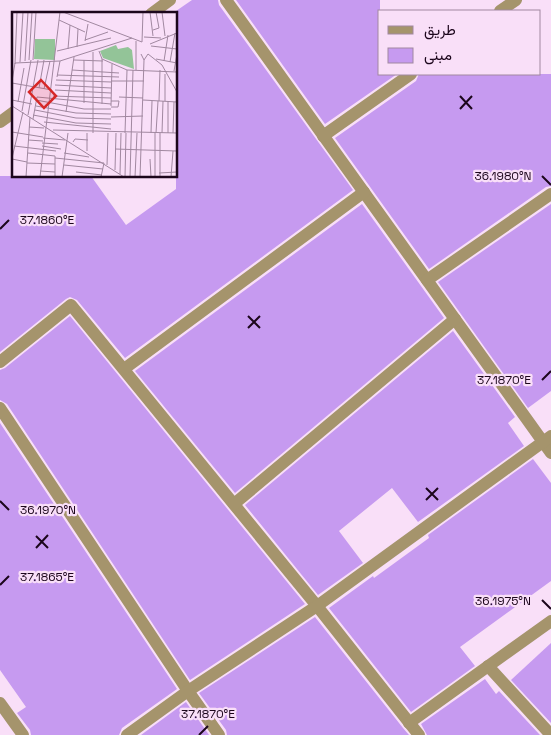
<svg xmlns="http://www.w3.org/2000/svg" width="551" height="735" font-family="'Space Grotesk',Vazirmatn,sans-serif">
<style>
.building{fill:#c69af0}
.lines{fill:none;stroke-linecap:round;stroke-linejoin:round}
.minor{stroke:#a5946c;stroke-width:12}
.ticks{fill:none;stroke:#1c061c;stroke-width:2}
.inset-road{fill:none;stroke:#a188a0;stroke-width:1}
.view{fill:#d62828;fill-opacity:0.15;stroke:#d62828;stroke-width:2.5}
.inset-edge{fill:none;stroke:#1c061c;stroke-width:2.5}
.ticks-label{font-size:12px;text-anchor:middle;fill:#1c061c;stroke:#f9dff8;stroke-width:4.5;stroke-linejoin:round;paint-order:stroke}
</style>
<rect width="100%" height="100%" fill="#f9dff8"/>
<!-- building -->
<g class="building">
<path d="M 192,0 L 218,0 L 219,5 L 353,190 L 125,358 L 77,300 L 70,297 L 66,299 L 0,352 L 0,176 L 91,176 L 126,225 L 176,189 L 176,11 Z"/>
<path d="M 236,0 L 380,0 L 380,74 L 397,74 L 325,124 Z"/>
<path d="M 419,74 L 551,74 L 551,186 L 546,187 L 429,269 L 335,138 L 416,81 Z"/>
<path d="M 362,204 L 444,318 L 235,493 L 135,371 Z"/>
<path d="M 551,204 L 551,391 L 528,408 L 438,282 Z"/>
<path d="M 70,316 L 305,604 L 190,680 L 7,404 L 0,400 L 0,370 L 5,368 Z"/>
<path d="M 453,331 L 515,417 L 508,423 L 524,446 L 418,522 L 392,488 L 339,531 L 363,563 L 318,595 L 245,505 Z"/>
<path d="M 0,423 L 177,689 L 122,728 L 119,735 L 31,735 L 30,730 L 17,713 L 26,707 L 0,670 Z"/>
<path d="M 533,459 L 551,483 L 551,581 L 460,647 L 475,666 L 411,712 L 329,608 L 373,576 L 374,578 L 429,538 L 428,535 Z"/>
<path d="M 315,617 L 403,728 L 409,735 L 227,735 L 226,730 L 199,693 Z"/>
<path d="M 551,643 L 551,723 L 511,680 Z"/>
<path d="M 485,679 L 496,694 L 499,691 L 540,735 L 427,735 L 421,724 Z"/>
<path d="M 186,702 L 209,735 L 141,735 Z"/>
</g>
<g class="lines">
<!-- minor -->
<g class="minor">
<path d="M 226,0 L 551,453"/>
<path d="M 500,11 L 516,0"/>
<path d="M 151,14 L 170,0"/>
<path d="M 0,122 L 14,112"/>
<path d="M 323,136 L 411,74"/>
<path d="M 427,280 L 551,194"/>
<path d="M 0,362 L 71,305 L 317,606 L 419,735"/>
<path d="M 124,369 L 364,192"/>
<path d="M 0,408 L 188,691 L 219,735"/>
<path d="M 234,504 L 455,319"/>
<path d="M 488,666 L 551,735"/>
<path d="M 0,703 L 23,735"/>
<path d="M 409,723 L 551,621"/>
<path d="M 127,735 L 188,691 L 317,606 L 551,436"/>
</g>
</g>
<!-- ticks -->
<path class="ticks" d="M 460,96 L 472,109M 460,109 L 472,96M 542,176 L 551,185M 0,229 L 9,220M 248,316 L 260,328M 248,328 L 260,316M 542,380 L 551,371M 426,488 L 438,500M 426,500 L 438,488M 0,501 L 9,510M 36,536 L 48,548M 36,548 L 48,535M 0,585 L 9,576M 542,600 L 551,609M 199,735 L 208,726"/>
<!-- overview -->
<g transform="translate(12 12)">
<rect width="165" height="165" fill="#f9dff8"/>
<path d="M 23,27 L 43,27 L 43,48 L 22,47 ZM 104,33 L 106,37 L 116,35 L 120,38 L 122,57 L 91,46 L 88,39 Z" fill="#93c498"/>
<path class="inset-road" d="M 51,0 L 130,30 L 131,0M 138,0 L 141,24M 150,0 L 153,24M 47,8 L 73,20M 141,18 L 147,16 L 144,0M 132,25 L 149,26M 73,28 L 96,20M 73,29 L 76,12M 124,29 L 124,58M 138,32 L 165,21M 139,34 L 165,37M 65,35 L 66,17M 56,37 L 58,13M 45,39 L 99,26M 87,39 L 90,47 L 115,58 L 165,60M 129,42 L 132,48 L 136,42 L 150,53 L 165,80M 144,47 L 165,51M 17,48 L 20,0M 21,48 L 24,0M 62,48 L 91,49M 13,49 L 16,0M 152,49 L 156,23M 8,50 L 11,0M 158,50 L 163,21M 3,52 L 5,0M 60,58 L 107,61M 162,59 L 165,42M 45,63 L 107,65M 45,65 L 48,49M 44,68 L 99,70M 0,69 L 3,51 L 48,49 L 120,26M 99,69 L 132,69M 0,71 L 40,78M 43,73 L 99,76M 27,76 L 32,48M 32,77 L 38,49M 43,78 L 99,81M 41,84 L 99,86M 107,85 L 131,86M 0,88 L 20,92M 24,88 L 72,97 L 99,97M 131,88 L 165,90M 99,89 L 107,89 L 106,95 L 99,95M 147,89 L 148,58M 153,89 L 153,62M 6,90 L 12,56M 72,91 L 72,48M 90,92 L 90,47M 0,94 L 112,165M 24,94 L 64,101 L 99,102M 99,94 L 100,52M 23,98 L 64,106 L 99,107M 10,99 L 19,48M 54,100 L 62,45M 16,103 L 26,48M 21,103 L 64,111 L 99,112M 99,105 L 131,104M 21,107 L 25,85 L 99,92M 32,110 L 99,117M 17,115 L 32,116M 41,118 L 165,121M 0,120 L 31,125M 81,121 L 81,40M 113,121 L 115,58M 139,121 L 140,89M 144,121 L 146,89M 150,121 L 151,89M 156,121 L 156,89M 161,121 L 162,90M 31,126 L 53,128M 16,128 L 31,129M 61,130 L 63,127 L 76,128M 30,131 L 46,132M 2,134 L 44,139M 30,134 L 49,137M 103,137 L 165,139M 75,139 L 75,121M 16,141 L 43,144 L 43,165M 52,141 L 77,145M 0,146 L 11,100M 43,146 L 92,151 L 89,165M 0,147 L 15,150M 138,147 L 139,165M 15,151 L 43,152M 52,153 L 91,157M 95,153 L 96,121M 103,158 L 104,121M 28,159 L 43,160M 64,160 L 90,163M 147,161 L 165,160M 108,162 L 109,121M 14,165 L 18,105M 28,165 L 48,0M 50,165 L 56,121M 113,165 L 114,121M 118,165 L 121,58M 123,165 L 125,121M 128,165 L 132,48M 143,165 L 143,121M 148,165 L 148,121M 159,165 L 161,139M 165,165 L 165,143"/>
<path class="view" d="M 29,68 L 44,84 L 32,96 L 17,80 Z"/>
<rect width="165" height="165" class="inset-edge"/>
</g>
<g class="ticks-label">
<text x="503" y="180">36.1980°N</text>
<text x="47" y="224">37.1860°E</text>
<text x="504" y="384">37.1870°E</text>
<text x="48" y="514">36.1970°N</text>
<text x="47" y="581">37.1865°E</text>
<text x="503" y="605">36.1975°N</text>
<text x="208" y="718">37.1870°E</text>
</g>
<!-- legend -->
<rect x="378" y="10" width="162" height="65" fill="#f9dff8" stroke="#a188a0"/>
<rect x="388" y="26" width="25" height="8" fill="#a5946c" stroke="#a188a0"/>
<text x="424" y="35" font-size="15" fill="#1c061c">طريق</text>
<rect x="388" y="48" width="25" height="15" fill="#c69af0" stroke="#a188a0"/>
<text x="424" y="60" font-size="15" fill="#1c061c">مبنى</text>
</svg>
